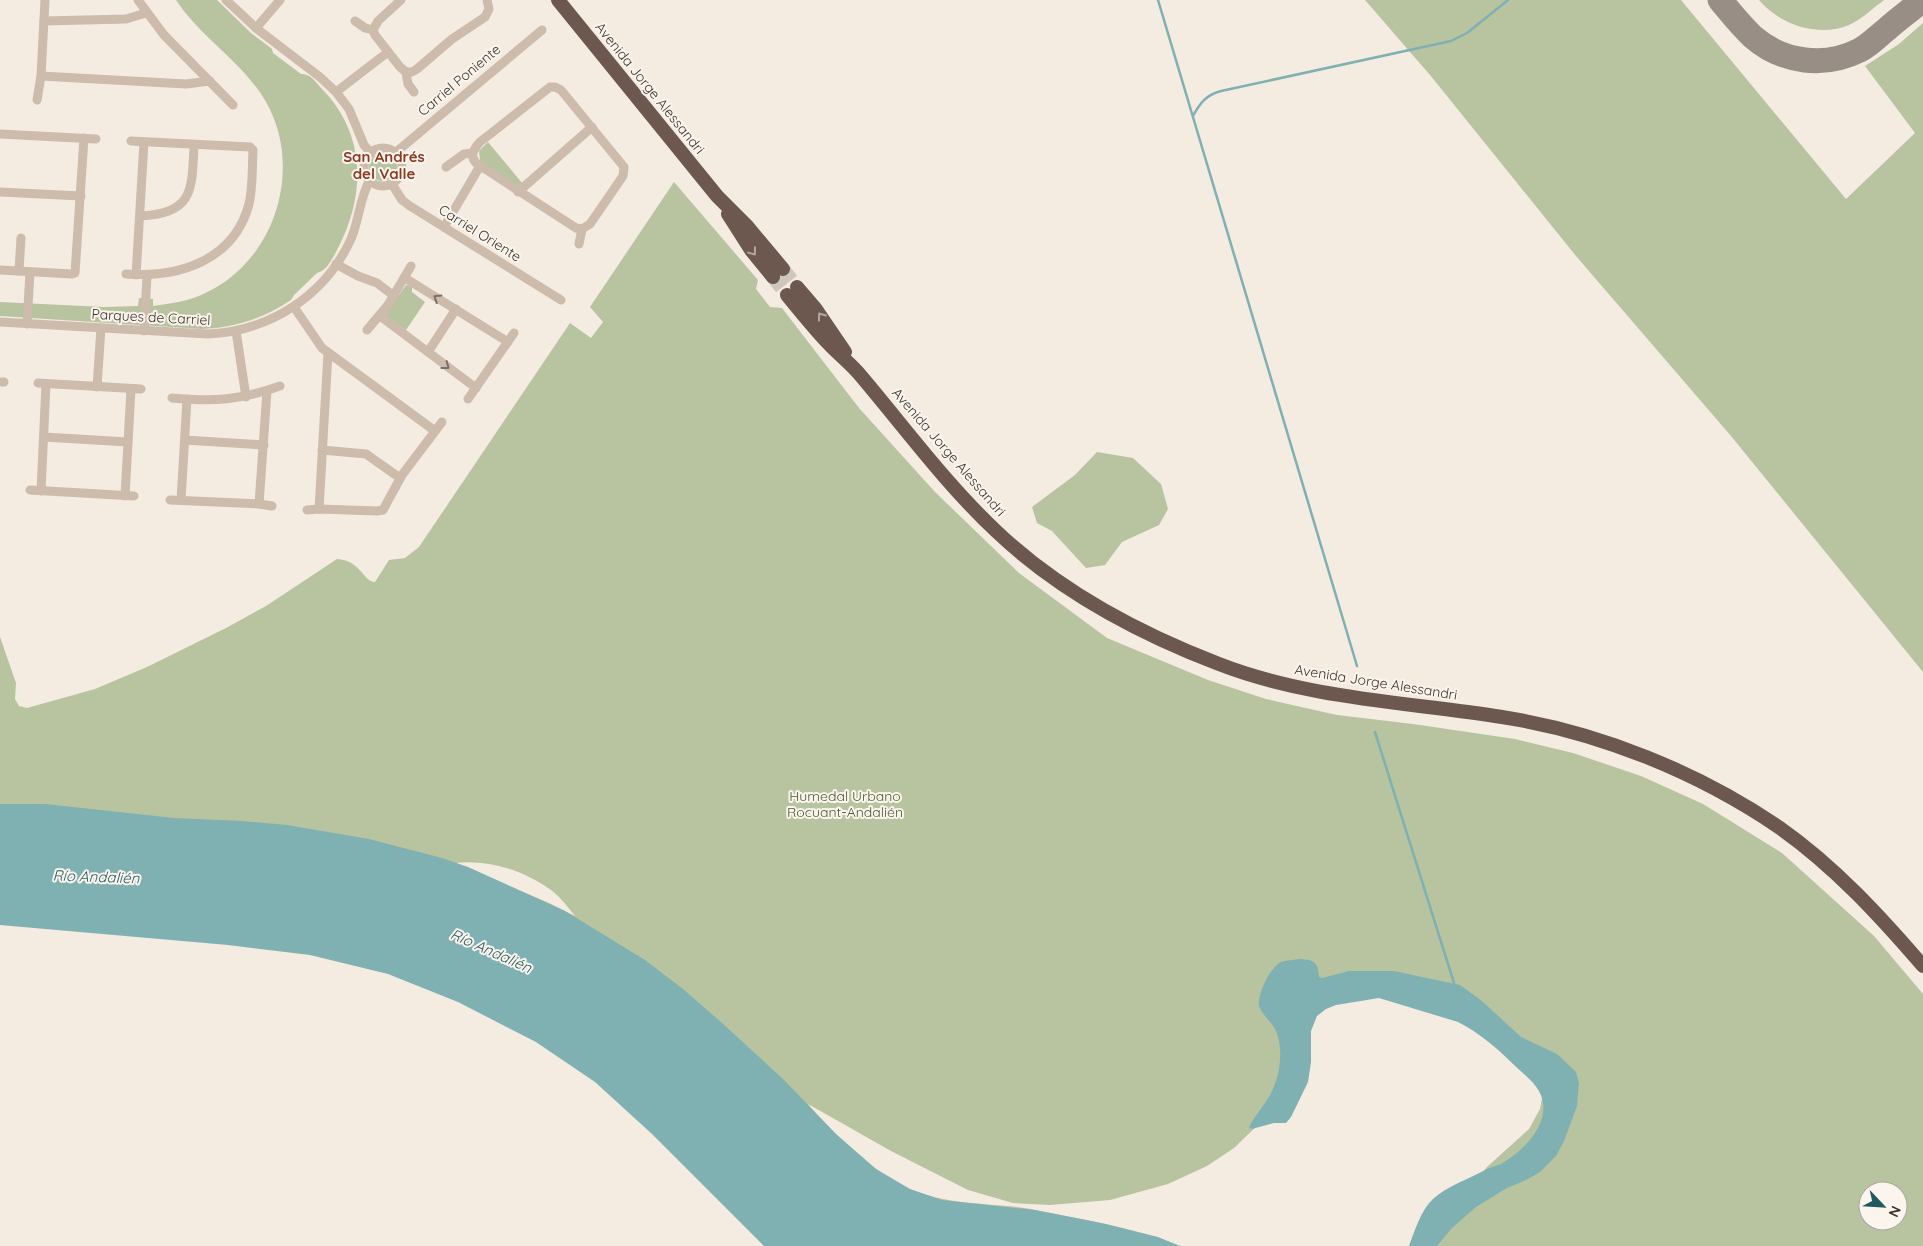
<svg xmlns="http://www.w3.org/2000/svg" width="1923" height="1246" font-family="Quicksand,sans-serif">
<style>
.green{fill:#b8c4a0;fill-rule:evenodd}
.water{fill:#7fb0b2}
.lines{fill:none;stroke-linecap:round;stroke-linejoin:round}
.stream{stroke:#7fb0b2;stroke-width:2.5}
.taxiway{stroke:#988e86;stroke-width:25}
.trunk-tunnel{stroke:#cfc6bd;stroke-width:14;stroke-dasharray:14 7;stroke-linecap:butt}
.minor{stroke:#cdbbac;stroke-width:9}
.trunk{stroke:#6c584f;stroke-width:14}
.oneway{stroke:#b4a69e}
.oneway2{stroke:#7d6f65}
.labels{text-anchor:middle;stroke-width:4;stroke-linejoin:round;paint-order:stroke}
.street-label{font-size:14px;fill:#3b302b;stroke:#fbf5ee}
.park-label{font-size:14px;fill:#4a5a2e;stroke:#fbf5ee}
.neighbourhood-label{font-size:15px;font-weight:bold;fill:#8c3b22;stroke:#fbf5ee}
.water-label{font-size:15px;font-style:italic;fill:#1f5a5e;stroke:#fbf5ee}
</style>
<rect width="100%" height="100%" fill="#f4ebe1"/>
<!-- green -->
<g class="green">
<path d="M 176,0 L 217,0 L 251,33 L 272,49 L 273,53 L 301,74 C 310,73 316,82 322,89 C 366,134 366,194 338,248 C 334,256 327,271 317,273 L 294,295 L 291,300 C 264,318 235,328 202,329 L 0,316 L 0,302 L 104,307 L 138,306 L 139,298 L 153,299 L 153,306 C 176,303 195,300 215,288 C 278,252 302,165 266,102 C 243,62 201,38 176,0 Z"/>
<path d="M 1365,0 L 1681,0 L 1846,199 L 1915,133 L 1865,66 L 1899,44 L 1923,23 L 1923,672 L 1731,436 L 1576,256 L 1430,75 Z"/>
<path d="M 1759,0 L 1884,0 C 1873,8 1861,20 1849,25 C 1818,38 1779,24 1759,0 Z"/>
<path d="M 488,142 L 522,183 L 520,186 L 517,186 L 480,161 L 479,151 Z"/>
<circle cx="383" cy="167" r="14"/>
<path d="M 674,182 L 758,280 L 756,289 L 770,307 L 782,308 L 859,408 L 935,492 L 1019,573 L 1107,638 L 1208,680 L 1266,699 L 1337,715 L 1413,724 L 1515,739 L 1573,753 L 1641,776 L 1703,804 L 1782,853 L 1874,936 L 1923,994 L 1923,1246 L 1430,1246 L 1448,1214 L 1487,1167 L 1529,1129 L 1540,1109 L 1543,1093 L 1537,1075 L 1460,1010 L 1334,991 L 1286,1042 L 1279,1084 L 1265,1118 L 1234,1148 L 1207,1166 L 1168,1184 L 1110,1200 L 1050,1205 L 1013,1203 L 968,1190 L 891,1151 L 808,1104 C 833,1134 876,1175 912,1190 C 947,1204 981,1203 1017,1207 C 1034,1209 1049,1213 1066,1216 C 1105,1223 1143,1232 1180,1246 L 979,1233 L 761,1117 L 0,819 L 0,637 L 16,683 L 15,699 L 19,706 L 27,708 L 95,689 L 147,667 L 226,628 L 266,606 L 337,559 C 362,561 363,582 375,582 L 389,560 L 405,558 L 419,547 L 570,323 L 591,338 L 603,322 L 590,307 ZM 456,863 C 486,859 523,870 548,888 C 559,895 567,906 575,916 L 549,903 ZM 1868,1191 L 1898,1191 L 1898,1221 L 1868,1221 Z"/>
<path d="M 406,285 L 412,286 L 412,292 L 425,302 L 406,330 L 386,316 L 386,314 Z"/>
<path d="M 1097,452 L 1133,458 L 1161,484 L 1168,509 L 1159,525 L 1122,542 L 1105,565 L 1086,568 L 1052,531 L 1037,523 L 1032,507 L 1075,475 Z"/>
</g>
<!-- water -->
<g class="water">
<path d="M 0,804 L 45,804 L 174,818 L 242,821 L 287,825 L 369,839 L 442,858 L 468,867 L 565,911 L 645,960 L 683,989 L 722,1023 L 784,1080 L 836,1134 L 876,1169 L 910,1189 L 942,1200 L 1035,1210 L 1106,1224 L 1158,1237 L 1180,1246 L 764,1246 L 652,1134 L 595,1082 L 536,1042 L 458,1002 L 388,974 L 310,955 L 228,945 L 0,925 Z"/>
<path d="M 1301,959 C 1315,960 1318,963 1319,977 L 1322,978 L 1349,971 L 1394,971 L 1460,985 L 1482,1001 L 1521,1037 L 1557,1054 L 1576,1072 L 1579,1083 L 1577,1106 L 1564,1141 L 1556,1156 L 1540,1172 L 1526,1180 L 1507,1188 L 1476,1207 L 1452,1228 L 1437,1246 L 1409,1246 C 1415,1230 1421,1210 1433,1199 C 1449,1185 1469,1179 1487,1169 C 1491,1167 1497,1166 1501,1164 C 1524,1151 1555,1120 1539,1091 C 1533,1080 1521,1072 1513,1064 C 1497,1048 1478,1032 1458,1022 L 1379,998 L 1336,1005 L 1326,1009 L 1317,1016 L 1311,1031 L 1311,1062 L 1308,1082 L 1291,1117 L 1286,1123 L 1274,1123 L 1252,1129 L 1249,1127 C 1255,1115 1264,1106 1270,1095 C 1280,1077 1284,1050 1276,1031 C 1272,1022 1263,1016 1259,1006 C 1257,995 1270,967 1281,962 C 1287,960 1294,960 1301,959 Z"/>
</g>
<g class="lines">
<!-- stream -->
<g class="stream">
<path d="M 1158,0 L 1357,666"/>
<path d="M 1193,116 C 1200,103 1206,95 1221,91 L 1451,41 L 1467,33 L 1508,0"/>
<path d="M 1375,732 L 1454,983"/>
</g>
<!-- taxiway -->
<path class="taxiway" d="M 1720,0 C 1731,13 1741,26 1753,37 C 1783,63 1825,68 1860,50 C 1870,45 1878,36 1887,29 C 1898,19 1911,10 1922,0"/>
<!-- trunk-tunnel -->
<g class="trunk-tunnel">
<path d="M 783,269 L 797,287"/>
<path d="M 773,277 L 787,295"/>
</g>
<!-- minor -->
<g class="minor">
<path d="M 138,0 L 164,35 L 233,105"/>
<path d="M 226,0 L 256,28 L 320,77 L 336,92 L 349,109 L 364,145 L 371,153"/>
<path d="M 401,0 L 378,21 L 373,30 L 375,35 L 400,67 L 406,72 L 412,72 L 417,69 L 452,39 L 485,17 L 489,9 L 487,0"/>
<path d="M 44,21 L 126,19 L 146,13"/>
<path d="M 355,21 L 365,28 L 373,30"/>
<path d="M 256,28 L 280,0"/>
<path d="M 406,72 L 408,84 L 414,92"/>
<path d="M 41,76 L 186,84 L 210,81"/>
<path d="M 550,87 L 555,87 L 561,90 L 624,167 L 623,176 L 590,224 L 582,229 L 576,228 L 476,163 C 469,155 474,149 480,142 Z"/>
<path d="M 336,92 L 388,52"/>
<path d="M 37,100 L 41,76 L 45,0"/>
<path d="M 0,134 L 96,139"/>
<circle cx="383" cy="167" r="19"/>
<path d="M 395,153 L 542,30"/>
<path d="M 446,167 L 464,154 L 472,153"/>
<path d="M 392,184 L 402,200 L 410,206 L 561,300"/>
<path d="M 0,192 L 81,196"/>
<path d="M 518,192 L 592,127"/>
<path d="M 140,216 C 194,214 192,189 194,145"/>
<path d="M 444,227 L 480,166"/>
<path d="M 579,244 L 582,229"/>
<path d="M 336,264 L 358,276 L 377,283 L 394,296"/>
<path d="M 0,270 L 72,274 L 75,273 L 84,138"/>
<path d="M 19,271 L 21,238"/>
<path d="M 126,274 C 178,278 234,261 249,204 C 253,187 252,168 253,150 L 250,147 L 131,141"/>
<path d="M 136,275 L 144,142"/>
<path d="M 405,278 L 508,342"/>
<path d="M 294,307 L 322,348 L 435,431"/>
<path d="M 380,316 L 476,388"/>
<path d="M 0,322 L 208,334 C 270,331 325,296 351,239 C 359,221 360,196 370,180"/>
<path d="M 27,324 L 30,272"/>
<path d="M 367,330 L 388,305 L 411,266"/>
<path d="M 144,331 L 147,276"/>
<path d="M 236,331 L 246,397"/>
<path d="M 428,352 L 456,309"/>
<path d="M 0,382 L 4,382"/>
<path d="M 38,383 L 141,389"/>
<path d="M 97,387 L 101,328"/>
<path d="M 172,398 C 214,402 240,400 280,386"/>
<path d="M 468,399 L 514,333"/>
<path d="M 44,437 L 128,442"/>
<path d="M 185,440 L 264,445"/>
<path d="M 322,450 L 366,454 L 400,478"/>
<path d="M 30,490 L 134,496"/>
<path d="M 41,491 L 46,384"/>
<path d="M 125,496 L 131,389"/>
<path d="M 170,500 L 259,504 L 272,506"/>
<path d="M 181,500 L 187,399"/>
<path d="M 259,504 L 267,391"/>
<path d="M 319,509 L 328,353"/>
<path d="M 307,510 L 319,509 L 377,511 L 383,510 L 402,475 L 442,422"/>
</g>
<!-- trunk -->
<g class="trunk">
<path d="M 558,0 L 717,196 L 747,226 L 783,269"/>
<path d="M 728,214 L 751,250 L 773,277"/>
<path d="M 797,287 L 815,308 L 845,352"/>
<path d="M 787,295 C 800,311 813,327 827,342 C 838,354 851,364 861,376 C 905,428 946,484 996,531 C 1059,591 1138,633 1219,664 C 1309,699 1407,702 1502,717 C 1599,732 1698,772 1780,828 C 1834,866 1880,916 1923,966"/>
</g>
</g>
<!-- one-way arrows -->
<defs><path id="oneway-chevron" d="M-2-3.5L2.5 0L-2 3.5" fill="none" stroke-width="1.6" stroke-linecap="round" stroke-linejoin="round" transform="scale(1.25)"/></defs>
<g class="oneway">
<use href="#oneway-chevron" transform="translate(753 252) rotate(53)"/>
<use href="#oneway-chevron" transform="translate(821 316) rotate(-126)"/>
</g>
<g class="oneway2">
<use href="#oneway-chevron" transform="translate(437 298) rotate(-148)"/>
<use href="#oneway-chevron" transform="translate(446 366) rotate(37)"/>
</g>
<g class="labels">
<!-- street labels -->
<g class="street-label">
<text transform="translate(459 80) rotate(-40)" y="5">Carriel Poniente</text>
<text transform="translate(650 88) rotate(51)" y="5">Avenida Jorge Alessandri</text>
<text transform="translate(480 233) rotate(32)" y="5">Carriel Oriente</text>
<text transform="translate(151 317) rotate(3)" y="5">Parques de Carriel</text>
<text transform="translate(949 452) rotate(49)" y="5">Avenida Jorge Alessandri</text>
<text transform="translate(1376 682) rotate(9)" y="5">Avenida Jorge Alessandri</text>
</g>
<!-- park labels -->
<g class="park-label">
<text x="845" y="801">Humedal Urbano<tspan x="845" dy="16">Rocuant-Andalién</tspan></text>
</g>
<!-- neighbourhood labels -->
<g class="neighbourhood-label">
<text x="384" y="162">San Andrés<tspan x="384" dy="17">del Valle</tspan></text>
</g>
<!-- water labels -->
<g class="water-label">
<text transform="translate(96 877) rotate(2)" y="5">Río Andalién</text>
<text transform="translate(491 951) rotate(24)" y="5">Río Andalién</text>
</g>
</g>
<!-- north arrow -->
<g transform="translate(1883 1206) rotate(115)"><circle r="24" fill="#fbf5ee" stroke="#aea6a0"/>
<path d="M0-4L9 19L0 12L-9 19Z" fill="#1f5a5e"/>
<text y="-8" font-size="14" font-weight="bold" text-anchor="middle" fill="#3b302b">N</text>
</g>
</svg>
